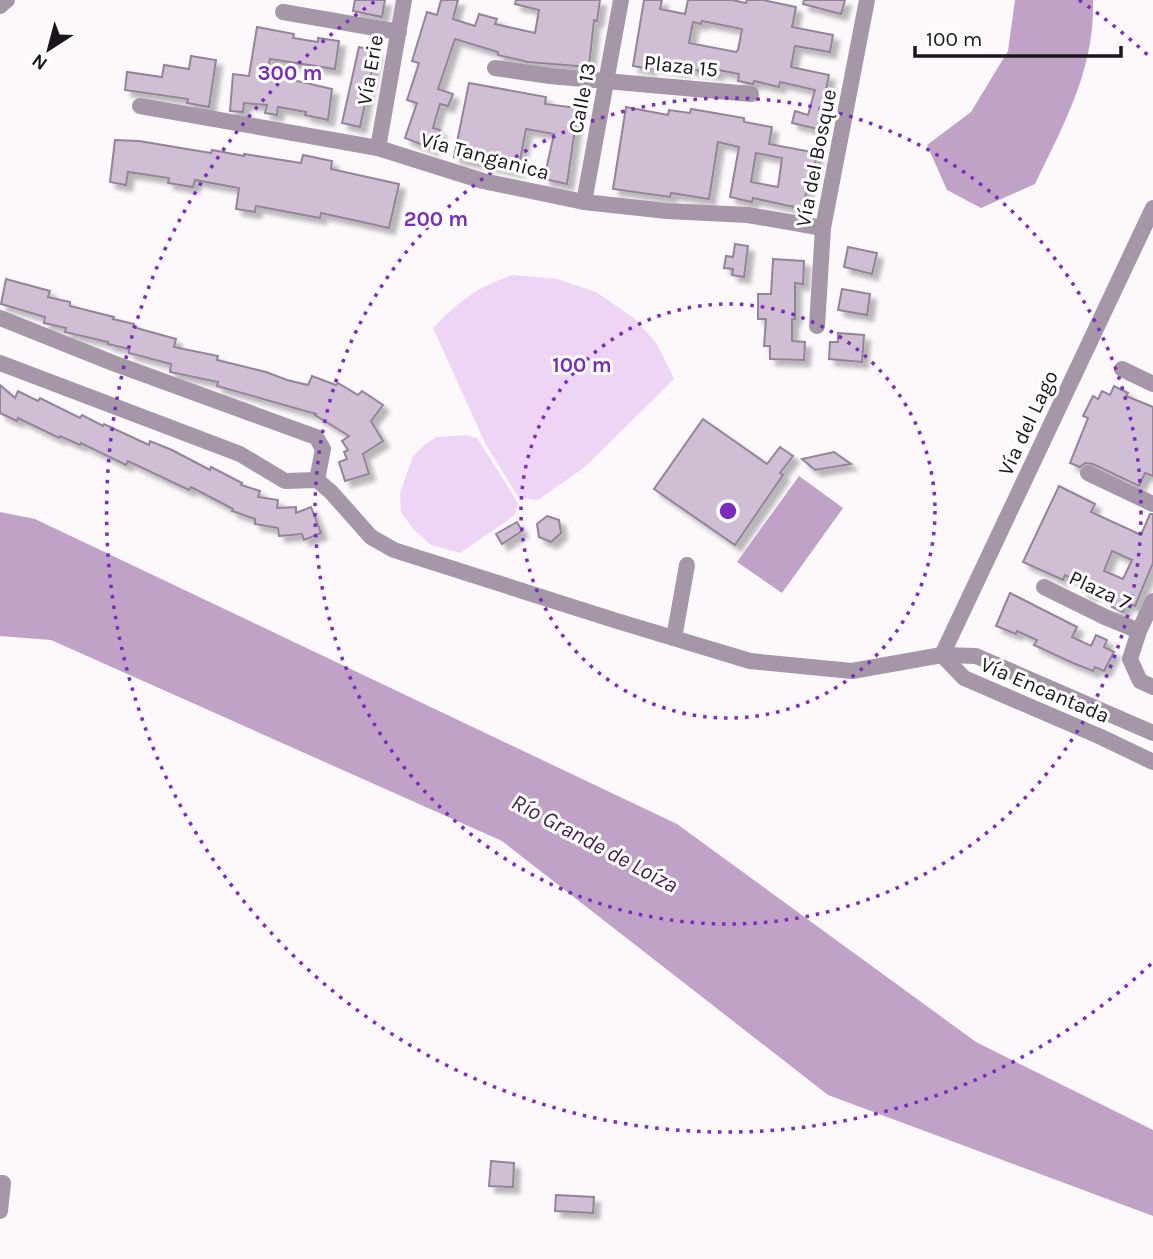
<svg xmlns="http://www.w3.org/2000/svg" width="1153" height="1259" font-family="Karla,sans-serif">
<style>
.green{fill:#efd5f5}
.water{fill:#c1a2c7}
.building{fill:#d0bed4;stroke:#948498;stroke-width:2;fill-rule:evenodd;filter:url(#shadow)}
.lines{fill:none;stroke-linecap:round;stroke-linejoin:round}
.street{stroke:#a597a8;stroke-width:16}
.ring{fill:none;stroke:#7b2cbf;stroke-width:3.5;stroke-dasharray:3.5 7}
.labels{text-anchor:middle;stroke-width:6;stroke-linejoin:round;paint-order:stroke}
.street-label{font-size:21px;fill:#1b151d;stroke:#fff}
.water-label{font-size:23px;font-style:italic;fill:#451f4e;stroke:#fff}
.centre{fill:#7b2cbf;stroke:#fff;stroke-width:3.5}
.ring-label{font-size:21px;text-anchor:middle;font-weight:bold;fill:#7b2cbf;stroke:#fff;stroke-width:6;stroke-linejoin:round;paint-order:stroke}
</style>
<defs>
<filter id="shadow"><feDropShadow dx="6" dy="6" stdDeviation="2" flood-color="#0004"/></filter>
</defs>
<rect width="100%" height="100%" fill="#fcf8fc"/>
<!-- green -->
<g class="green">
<path d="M 513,275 L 557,279 L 596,292 L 634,318 L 657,344 L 674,379 L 585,467 L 538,500 L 519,498 L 485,443 L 433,328 C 459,301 477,287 513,275 Z"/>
<path d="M 466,435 L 477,438 L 518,503 L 515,515 L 460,553 L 431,545 L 413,529 L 401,512 L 400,493 L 413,456 L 424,445 L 437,437 Z"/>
</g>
<!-- water -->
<g class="water">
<path d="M 1015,0 L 1093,0 C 1095,69 1064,124 1035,184 L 981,208 L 947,190 L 927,145 L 971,112 L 1008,51 Z"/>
<path d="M 799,476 L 843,508 L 782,593 L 737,562 Z"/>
<path d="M 0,512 L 35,519 L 677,824 L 976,1042 L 1153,1130 L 1153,1216 L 828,1095 L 502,841 L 51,640 L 0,636 Z"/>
</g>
<!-- building -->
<g class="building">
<path d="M 355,0 L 385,0 L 382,17 L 353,11 Z"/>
<path d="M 441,0 L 458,0 L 453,19 L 475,26 L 479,14 L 497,19 L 495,24 L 535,33 L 539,10 L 515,4 L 516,0 L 600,0 L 597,21 L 594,20 L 589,67 L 528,62 L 498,55 L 498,52 L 455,39 L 438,89 L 453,94 L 448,106 L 440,104 L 433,128 L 440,130 L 433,149 L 405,138 L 417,103 L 407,100 L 419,63 L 412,61 L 427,12 L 437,15 Z"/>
<path d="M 644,0 L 662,0 L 660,9 L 685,14 L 688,0 L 732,0 L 746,3 L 747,0 L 763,0 L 796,7 L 792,27 L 833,35 L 830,52 L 795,46 L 791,67 L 829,75 L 818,129 L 792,123 L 795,111 L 808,115 L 815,90 L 780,82 L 779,87 L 754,81 L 753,84 L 738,81 L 739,74 L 718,70 L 717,74 L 684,68 L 683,71 L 651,65 L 650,69 L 633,66 ZM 702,21 L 742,29 L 738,50 L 736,52 L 689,43 L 693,22 L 701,24 Z"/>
<path d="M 804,0 L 845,0 L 841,14 L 803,4 Z"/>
<path d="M 257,27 L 294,34 L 293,38 L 318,42 L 318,38 L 339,41 L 335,69 L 270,59 L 267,74 L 332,89 L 328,120 L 305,115 L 306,112 L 278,107 L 277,115 L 265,113 L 267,105 L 244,103 L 243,112 L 230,111 L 233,74 L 249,76 Z"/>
<path d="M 359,47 L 376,51 L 360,127 L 342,123 Z"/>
<path d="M 191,56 L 216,60 L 209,107 L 187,103 L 188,99 L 125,90 L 127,72 L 162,77 L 164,65 L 189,69 Z"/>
<path d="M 469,83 L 546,97 L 545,104 L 578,108 L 567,184 L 544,179 L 554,134 L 526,129 L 518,171 L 454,157 Z"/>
<path d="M 626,107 L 668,115 L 669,110 L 690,113 L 691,109 L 744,118 L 744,122 L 772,127 L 769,144 L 817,153 L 814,169 L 811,168 L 803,209 L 753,198 L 752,202 L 730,197 L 739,147 L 718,142 L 709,199 L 671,193 L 670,197 L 613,189 ZM 756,153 L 782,158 L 778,187 L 751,182 Z"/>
<path d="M 115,140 L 139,141 L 211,153 L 212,150 L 244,156 L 244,154 L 301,163 L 303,155 L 332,161 L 331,169 L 399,184 L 389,228 L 321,213 L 320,218 L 256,206 L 255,212 L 236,209 L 239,188 L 195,180 L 193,187 L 168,183 L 169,178 L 128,172 L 126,185 L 110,182 Z"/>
<path d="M 735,244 L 748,246 L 744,277 L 732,275 L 733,269 L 724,268 L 726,256 L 733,257 Z"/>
<path d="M 848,247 L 877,253 L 872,274 L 844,267 Z"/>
<path d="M 773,259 L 804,261 L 803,284 L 795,283 L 795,319 L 792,319 L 792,341 L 805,342 L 804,360 L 770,359 L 770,346 L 764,346 L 766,319 L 758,319 L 758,294 L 771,294 Z"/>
<path d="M 6,279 L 50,291 L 48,297 L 70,302 L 70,306 L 114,317 L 113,319 L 134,324 L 133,327 L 176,339 L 174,347 L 218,356 L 217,360 L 266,372 L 287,380 L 308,385 L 312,376 L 336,385 L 338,383 L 358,395 L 362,391 L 383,405 L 371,421 L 383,441 L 363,454 L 369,474 L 345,481 L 339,462 L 347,459 L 344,452 L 348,450 L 342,441 L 349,436 L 315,415 L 316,414 L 217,386 L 218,382 L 170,372 L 171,364 L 129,353 L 129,349 L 108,344 L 108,342 L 65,332 L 66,328 L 44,323 L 45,317 L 1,304 Z"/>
<path d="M 842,289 L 870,294 L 867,315 L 838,310 Z"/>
<path d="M 838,333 L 864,335 L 862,362 L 829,359 L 830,342 L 838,342 Z"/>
<path d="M 0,385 L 15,398 L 18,391 L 38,401 L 40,398 L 80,418 L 82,415 L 103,426 L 104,424 L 149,445 L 150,441 L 172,450 L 210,470 L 211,467 L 242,483 L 241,485 L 260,491 L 258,497 L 278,500 L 277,508 L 296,507 L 296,513 L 311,507 L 321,533 L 304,540 L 302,534 L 279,536 L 278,528 L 255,524 L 255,519 L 232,511 L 233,509 L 191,487 L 189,490 L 128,461 L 126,465 L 81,443 L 80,445 L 60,436 L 59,438 L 18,418 L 17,421 L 0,413 Z"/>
<path d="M 1114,386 L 1128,393 L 1126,396 L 1153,407 L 1153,476 L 1145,473 L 1139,486 L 1093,464 L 1085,463 L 1080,467 L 1070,463 L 1088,418 L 1083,416 L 1093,396 L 1098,399 L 1102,391 L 1110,395 Z"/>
<path d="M 703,419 L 767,464 L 780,447 L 793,456 L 780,473 L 783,475 L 735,545 L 654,489 Z"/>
<path d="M 834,452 L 851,464 L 815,470 L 802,459 Z"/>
<path d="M 1059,486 L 1095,504 L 1091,512 L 1141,535 L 1150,514 L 1153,514 L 1153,563 L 1135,606 L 1127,603 L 1123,612 L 1112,607 L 1114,600 L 1093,592 L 1092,595 L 1082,591 L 1084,584 L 1065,575 L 1063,580 L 1023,562 ZM 1112,551 L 1132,560 L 1123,579 L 1104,571 Z"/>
<path d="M 547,516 L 559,520 L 561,533 L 551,542 L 539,537 L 537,524 Z"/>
<path d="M 517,522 L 522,531 L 502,544 L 496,534 Z"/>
<path d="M 1010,593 L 1077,627 L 1072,637 L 1091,646 L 1096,635 L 1107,640 L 1104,647 L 1114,652 L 1104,671 L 1095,667 L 1093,671 L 1073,663 L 1034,645 L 1037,640 L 1017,631 L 1016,634 L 996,626 Z"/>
<path d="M 491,1161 L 514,1163 L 513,1187 L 489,1186 Z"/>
<path d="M 556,1195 L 594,1197 L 593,1213 L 555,1211 Z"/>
</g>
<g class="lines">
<!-- street -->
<g class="street">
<path d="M 0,6 L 7,0"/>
<path d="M 283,12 L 399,32"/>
<path d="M 495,68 L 550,76 L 751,94"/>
<path d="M 140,106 L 378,148 L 483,181 L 584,202 L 667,211 L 748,215 L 823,228"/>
<path d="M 378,148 L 404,0"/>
<path d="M 584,202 L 621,0"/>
<path d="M 0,318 L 113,363 L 316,437 L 323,449 L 317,480"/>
<path d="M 817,326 L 823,228 L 867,0"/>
<path d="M 0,363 L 240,454 L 285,481 L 317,480 L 331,492 L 371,537 L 394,550 L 617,621 L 750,661 L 852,671 L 942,655 L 976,656 L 1153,733"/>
<path d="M 1122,369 L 1153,384"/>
<path d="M 1088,473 L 1153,504"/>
<path d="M 1044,587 L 1105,617 L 1139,631"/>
<path d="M 1153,601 L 1139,631 L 1130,659 L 1140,681 L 1153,687"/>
<path d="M 674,638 L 687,565"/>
<path d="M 942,655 L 1153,208"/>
<path d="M 942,655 L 964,678 L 1101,737 L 1153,762"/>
<path d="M 0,1183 L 3,1183 L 0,1211"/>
</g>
</g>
<!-- distance rings -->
<g class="ring">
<circle cx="728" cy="511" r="207"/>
<circle cx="728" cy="511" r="413"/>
<path d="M1151 964A620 620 0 1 1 377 0M1079 0A620 620 0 0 1 1151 58"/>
</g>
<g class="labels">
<!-- street labels -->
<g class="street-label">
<text transform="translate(681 66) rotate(6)" y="7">Plaza 15</text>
<text transform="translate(370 70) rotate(-80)" y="7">Vía Erie</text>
<text transform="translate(582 98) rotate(-79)" y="7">Calle 13</text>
<text transform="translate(485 156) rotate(15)" y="7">Vía Tanganica</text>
<text transform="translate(816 158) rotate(-79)" y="7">Vía del Bosque</text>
<text transform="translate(1028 423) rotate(-65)" y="7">Vía del Lago</text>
<text transform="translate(1100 590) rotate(25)" y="7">Plaza 7</text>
<text transform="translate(1045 690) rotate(23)" y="7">Vía Encantada</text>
</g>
<!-- water labels -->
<g class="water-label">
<text transform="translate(595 843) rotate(28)" y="8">Río Grande de Loíza</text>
</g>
</g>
<circle cx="728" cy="511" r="10" class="centre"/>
<g class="ring-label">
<text x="290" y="80">300 m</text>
<text x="436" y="226">200 m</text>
<text x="582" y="372">100 m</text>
</g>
<!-- north arrow -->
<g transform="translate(49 49) rotate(216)" stroke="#ffffff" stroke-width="5" paint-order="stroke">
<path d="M0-5L12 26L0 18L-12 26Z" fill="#1b151d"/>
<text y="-10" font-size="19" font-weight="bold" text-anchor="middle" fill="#1b151d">N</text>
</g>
<!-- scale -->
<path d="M915 46v10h206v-10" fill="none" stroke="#1b151d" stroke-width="3.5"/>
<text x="926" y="46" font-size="21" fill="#1b151d" stroke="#ffffff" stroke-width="5" paint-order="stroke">100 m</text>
</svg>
